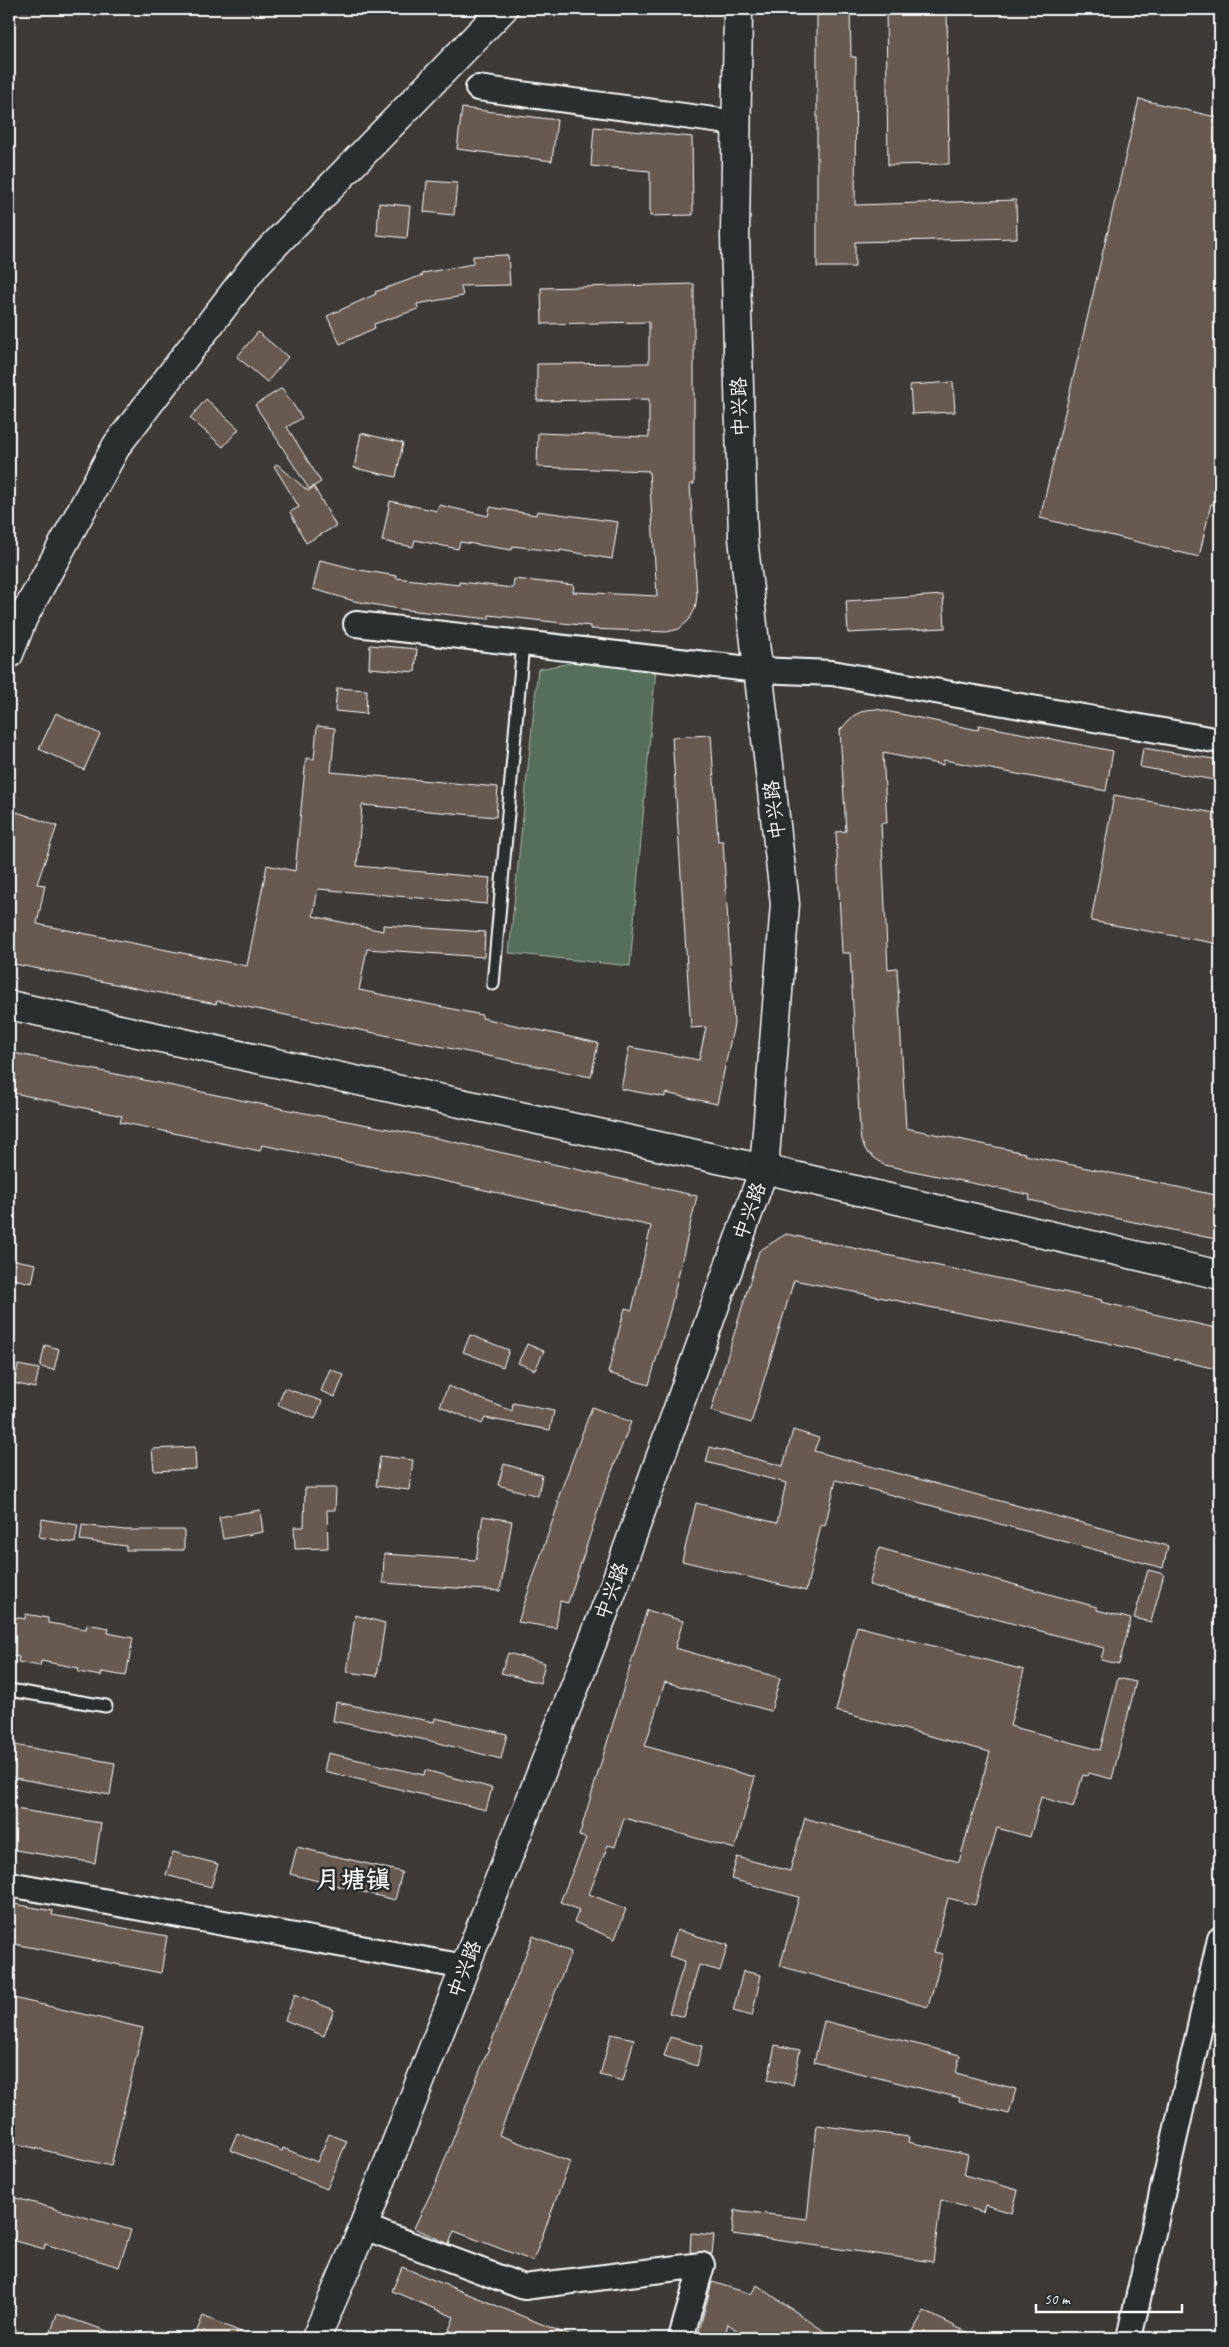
<svg xmlns="http://www.w3.org/2000/svg" width="1229" height="2347" font-family="Caveat,'LXGW WenKai TC',sans-serif">
<style>
.green{fill:#566e5b;stroke:#aab6ad}
.building{fill:#695a51;stroke:#fff}
.lines{fill:none;stroke-linecap:round;stroke-linejoin:round}
.lane-casing{stroke:#fff;stroke-width:15}
.street-casing{stroke:#fff;stroke-width:28}
.secondary-casing{stroke:#fff;stroke-width:31}
.primary-casing{stroke:#fff;stroke-width:31}
.lane{stroke:#2a2d2e;stroke-width:11}
.street{stroke:#2a2d2e;stroke-width:24}
.secondary{stroke:#2a2d2e;stroke-width:28}
.primary{stroke:#2a2d2e;stroke-width:28}
.labels{text-anchor:middle;stroke-width:5;stroke-linejoin:round;paint-order:stroke}
.street-label{font-size:20px;fill:#fff;stroke:#2a2d2e}
.district-label{font-size:25px;font-weight:bold;fill:#fff;stroke:#2a2d2e}
</style>
<rect width="100%" height="100%" fill="#3d3a38"/>
<filter id="ink" filterUnits="userSpaceOnUse"><feTurbulence type="fractalNoise" baseFrequency=".02" numOctaves="2"/><feDisplacementMap in="SourceGraphic" scale="10" xChannelSelector="R" yChannelSelector="G"/><feConvolveMatrix kernelMatrix="1 2 1 2 8 2 1 2 1" color-interpolation-filters="sRGB"/></filter>
<g filter="url(#ink)">
<!-- green -->
<path class="green" d="M 576,662 L 656,667 L 630,966 L 509,953 L 538,669 Z"/>
<!-- building -->
<g class="building">
<path d="M 817,9 L 850,9 L 851,57 L 856,57 L 855,205 L 1016,200 L 1017,238 L 855,242 L 855,267 L 817,267 Z"/>
<path d="M 886,9 L 947,9 L 949,164 L 888,165 Z"/>
<path d="M 1139,99 L 1220,118 L 1220,506 L 1211,504 L 1199,557 L 1040,518 Z"/>
<path d="M 462,108 L 557,120 L 552,161 L 457,149 Z"/>
<path d="M 594,127 L 692,137 L 693,215 L 650,216 L 650,171 L 591,166 Z"/>
<path d="M 427,181 L 457,183 L 454,215 L 424,212 Z"/>
<path d="M 379,203 L 410,206 L 407,238 L 377,235 Z"/>
<path d="M 508,255 L 510,285 L 461,286 L 463,296 L 417,304 L 418,309 L 374,324 L 375,328 L 340,344 L 327,316 L 376,294 L 375,292 L 423,275 L 423,273 L 473,264 L 473,256 Z"/>
<path d="M 694,284 L 694,484 L 690,484 L 697,596 L 695,609 L 689,620 L 679,629 L 667,632 L 590,629 L 590,626 L 489,615 L 489,619 L 443,614 L 399,609 L 354,601 L 313,589 L 320,560 L 360,570 L 397,576 L 396,578 L 459,585 L 459,582 L 513,588 L 514,579 L 574,585 L 573,592 L 657,596 L 649,471 L 537,467 L 538,433 L 649,437 L 649,399 L 537,401 L 537,364 L 649,363 L 649,322 L 542,324 L 541,288 Z"/>
<path d="M 258,332 L 288,357 L 267,382 L 237,357 Z"/>
<path d="M 953,382 L 955,412 L 912,414 L 910,385 Z"/>
<path d="M 282,388 L 302,418 L 287,427 L 321,482 L 309,489 L 255,405 Z"/>
<path d="M 206,399 L 239,429 L 223,447 L 190,418 Z"/>
<path d="M 361,433 L 403,443 L 396,477 L 354,468 Z"/>
<path d="M 277,464 L 308,491 L 314,487 L 336,526 L 306,543 L 290,512 L 299,507 L 274,466 Z"/>
<path d="M 390,501 L 437,511 L 439,505 L 488,516 L 490,507 L 536,515 L 537,511 L 618,522 L 612,559 L 560,550 L 560,552 L 513,546 L 512,550 L 460,542 L 458,549 L 415,540 L 413,547 L 382,541 Z"/>
<path d="M 943,595 L 945,628 L 848,633 L 846,601 Z"/>
<path d="M 370,645 L 417,649 L 415,672 L 369,668 Z"/>
<path d="M 337,688 L 367,690 L 366,714 L 335,711 Z"/>
<path d="M 876,709 L 978,730 L 979,725 L 1113,751 L 1106,791 L 944,760 L 943,765 L 883,753 L 887,823 L 881,823 L 888,969 L 897,968 L 906,1128 L 1025,1153 L 1025,1155 L 1220,1196 L 1220,1240 L 1029,1200 L 1030,1195 L 884,1165 L 867,1152 L 861,1141 L 860,1131 L 850,953 L 842,953 L 836,832 L 846,831 L 840,730 L 853,716 L 865,710 Z"/>
<path d="M 56,713 L 100,734 L 84,770 L 39,749 Z"/>
<path d="M 317,726 L 335,728 L 331,772 L 498,787 L 496,817 L 362,805 L 357,866 L 490,878 L 487,904 L 318,889 L 313,916 L 383,931 L 383,925 L 485,932 L 484,957 L 367,949 L 359,990 L 482,1015 L 482,1018 L 598,1043 L 591,1077 L 217,1001 L 216,1004 L 9,963 L 9,835 L 17,812 L 57,826 L 37,884 L 45,885 L 37,924 L 247,966 L 267,865 L 295,871 L 306,758 L 314,759 Z"/>
<path d="M 711,735 L 718,841 L 723,841 L 734,1024 L 717,1104 L 665,1093 L 665,1097 L 621,1089 L 629,1047 L 699,1060 L 706,1027 L 691,1028 L 672,737 Z"/>
<path d="M 1143,748 L 1220,760 L 1220,781 L 1140,767 Z"/>
<path d="M 1114,795 L 1220,814 L 1220,944 L 1091,921 Z"/>
<path d="M 9,1052 L 284,1109 L 436,1138 L 697,1196 L 670,1311 L 649,1385 L 608,1373 L 625,1308 L 632,1310 L 651,1226 L 434,1179 L 262,1145 L 260,1151 L 120,1122 L 122,1116 L 9,1092 Z"/>
<path d="M 786,1234 L 1102,1300 L 1101,1302 L 1220,1329 L 1220,1370 L 1104,1342 L 794,1280 L 751,1423 L 711,1411 L 759,1251 Z"/>
<path d="M 9,1259 L 36,1264 L 32,1283 L 9,1278 Z"/>
<path d="M 470,1335 L 509,1350 L 503,1367 L 463,1352 Z"/>
<path d="M 527,1344 L 544,1351 L 535,1370 L 518,1363 Z"/>
<path d="M 45,1345 L 59,1349 L 54,1370 L 40,1367 Z"/>
<path d="M 18,1365 L 39,1369 L 35,1388 L 14,1383 Z"/>
<path d="M 330,1369 L 344,1375 L 335,1397 L 321,1391 Z"/>
<path d="M 448,1386 L 512,1411 L 513,1403 L 554,1411 L 550,1430 L 485,1418 L 482,1424 L 440,1406 Z"/>
<path d="M 284,1388 L 322,1401 L 315,1419 L 278,1405 Z"/>
<path d="M 592,1407 L 631,1422 L 604,1492 L 568,1603 L 560,1601 L 556,1628 L 518,1622 L 559,1502 L 557,1501 Z"/>
<path d="M 793,1430 L 819,1438 L 814,1451 L 1168,1546 L 1163,1568 L 836,1480 L 825,1526 L 821,1525 L 806,1591 L 682,1561 L 696,1503 L 777,1523 L 786,1483 L 706,1462 L 710,1447 L 783,1466 Z"/>
<path d="M 195,1447 L 196,1469 L 154,1471 L 152,1449 Z"/>
<path d="M 380,1456 L 413,1460 L 409,1490 L 376,1486 Z"/>
<path d="M 504,1464 L 542,1475 L 538,1496 L 498,1485 Z"/>
<path d="M 305,1488 L 336,1488 L 335,1510 L 327,1510 L 328,1548 L 295,1549 L 294,1527 L 304,1527 Z"/>
<path d="M 260,1510 L 263,1532 L 223,1539 L 219,1517 Z"/>
<path d="M 483,1516 L 512,1521 L 500,1591 L 383,1583 L 384,1554 L 476,1560 Z"/>
<path d="M 42,1519 L 78,1525 L 75,1543 L 39,1537 Z"/>
<path d="M 82,1525 L 125,1530 L 184,1530 L 184,1550 L 126,1550 L 126,1546 L 80,1540 Z"/>
<path d="M 879,1548 L 1097,1607 L 1097,1610 L 1131,1619 L 1119,1664 L 1101,1660 L 1104,1648 L 869,1585 Z"/>
<path d="M 1148,1570 L 1164,1574 L 1151,1622 L 1134,1618 Z"/>
<path d="M 647,1610 L 683,1621 L 675,1648 L 780,1678 L 771,1711 L 665,1682 L 645,1746 L 755,1777 L 735,1849 L 624,1818 L 615,1847 L 608,1845 L 589,1894 L 626,1909 L 615,1939 L 574,1922 L 579,1910 L 560,1902 L 586,1838 L 579,1836 Z"/>
<path d="M 26,1614 L 48,1618 L 48,1623 L 86,1629 L 87,1624 L 109,1628 L 108,1633 L 133,1638 L 126,1676 L 102,1672 L 101,1676 L 78,1672 L 79,1668 L 41,1661 L 40,1666 L 18,1662 L 19,1657 L 9,1655 L 9,1616 L 25,1619 Z"/>
<path d="M 355,1615 L 385,1623 L 377,1676 L 347,1672 Z"/>
<path d="M 857,1626 L 1024,1670 L 1010,1726 L 1100,1750 L 1118,1678 L 1136,1682 L 1112,1779 L 1088,1773 L 1087,1776 L 1083,1775 L 1073,1807 L 1041,1797 L 1030,1837 L 997,1828 L 975,1905 L 948,1898 L 934,1952 L 943,1954 L 928,2007 L 780,1966 L 799,1897 L 731,1879 L 737,1857 L 790,1871 L 805,1818 L 959,1862 L 990,1752 L 836,1711 Z"/>
<path d="M 508,1653 L 545,1663 L 540,1683 L 501,1673 Z"/>
<path d="M 336,1702 L 434,1722 L 435,1718 L 507,1734 L 501,1759 L 431,1741 L 333,1721 Z"/>
<path d="M 9,1744 L 115,1763 L 110,1795 L 9,1777 Z"/>
<path d="M 328,1753 L 424,1775 L 425,1770 L 492,1788 L 486,1810 L 324,1771 Z"/>
<path d="M 9,1808 L 101,1823 L 95,1863 L 9,1849 Z"/>
<path d="M 297,1847 L 402,1872 L 395,1900 L 290,1874 Z"/>
<path d="M 173,1852 L 218,1864 L 211,1887 L 166,1875 Z"/>
<path d="M 9,1903 L 53,1911 L 52,1915 L 167,1936 L 161,1973 L 9,1943 Z"/>
<path d="M 677,1930 L 728,1945 L 720,1971 L 699,1965 L 684,2017 L 669,2013 L 685,1961 L 669,1956 Z"/>
<path d="M 533,1936 L 571,1952 L 499,2135 L 570,2162 L 533,2261 L 454,2231 L 449,2244 L 414,2228 L 436,2182 Z"/>
<path d="M 743,1971 L 761,1975 L 752,2016 L 733,2011 Z"/>
<path d="M 295,1994 L 334,2010 L 324,2036 L 285,2020 Z"/>
<path d="M 9,1997 L 143,2028 L 111,2166 L 9,2142 Z"/>
<path d="M 824,2021 L 960,2055 L 956,2073 L 1016,2089 L 1009,2114 L 959,2101 L 960,2098 L 814,2062 Z"/>
<path d="M 611,2034 L 634,2039 L 623,2081 L 600,2075 Z"/>
<path d="M 670,2037 L 702,2046 L 697,2066 L 664,2056 Z"/>
<path d="M 775,2045 L 800,2050 L 793,2085 L 768,2080 Z"/>
<path d="M 817,2125 L 909,2137 L 908,2142 L 968,2155 L 964,2175 L 1018,2190 L 1012,2213 L 985,2205 L 983,2212 L 941,2200 L 933,2262 L 732,2234 L 735,2210 L 807,2219 Z"/>
<path d="M 237,2133 L 282,2151 L 283,2148 L 317,2162 L 329,2134 L 347,2141 L 327,2189 L 230,2150 Z"/>
<path d="M 9,2196 L 131,2230 L 119,2267 L 45,2244 L 44,2249 L 9,2239 Z"/>
<path d="M 691,2233 L 714,2235 L 712,2254 L 690,2252 Z"/>
<path d="M 402,2267 L 576,2338 L 469,2338 L 449,2330 L 454,2317 L 392,2291 Z"/>
<path d="M 712,2282 L 751,2294 L 757,2285 L 834,2338 L 748,2338 L 728,2324 L 724,2338 L 697,2338 Z"/>
<path d="M 924,2311 L 979,2338 L 926,2338 L 913,2331 Z"/>
<path d="M 57,2314 L 122,2336 L 121,2338 L 49,2338 Z"/>
<path d="M 203,2316 L 255,2338 L 194,2338 Z"/>
</g>
<g class="lines">
<!-- lane casing -->
<g class="lane-casing">
<g id="lane">
<path d="M 493,984 L 523,643"/>
<path d="M 9,1690 L 106,1706"/>
</g>
</g>
<!-- street casing -->
<g class="street-casing">
<g id="street">
<path d="M 478,88 L 736,123"/>
<path d="M 356,624 L 758,670 L 832,673 L 1220,741"/>
<path d="M 9,1884 L 465,1967"/>
<path d="M 364,2227 L 524,2287 L 702,2265 L 681,2338"/>
<path d="M 1129,2338 L 1220,1939"/>
</g>
</g>
<!-- secondary casing -->
<g class="secondary-casing">
<g id="secondary">
<path d="M 9,1005 L 764,1169 L 1220,1275"/>
<path d="M 316,2338 L 358,2240 L 612,1592 L 764,1169 L 785,904 L 743,538 L 735,236 L 738,9"/>
</g>
</g>
<!-- primary casing -->
<g class="primary-casing">
<path id="primary" d="M 9,654 L 23,618 L 117,445 L 256,264 L 503,9"/>
</g>
<!-- lane -->
<use href="#lane" class="lane"/>
<!-- street -->
<use href="#street" class="street"/>
<!-- secondary -->
<use href="#secondary" class="secondary"/>
<!-- primary -->
<use href="#primary" class="primary"/>
</g>
</g>
<g class="labels">
<!-- street labels -->
<g class="street-label">
<text transform="translate(739 407) rotate(-92)" y="7">中兴路</text>
<text transform="translate(774 810) rotate(-97)" y="7">中兴路</text>
<text transform="translate(749 1211) rotate(-70)" y="7">中兴路</text>
<text transform="translate(611 1591) rotate(-69)" y="7">中兴路</text>
<text transform="translate(464 1969) rotate(-69)" y="7">中兴路</text>
</g>
<!-- district labels -->
<g class="district-label">
<text x="353" y="1888">月塘镇</text>
</g>
</g>
<!-- margin -->
<rect width="1229" height="2347" fill="none" stroke="#2a2d2e" stroke-width="30"/>
<rect x="15" y="15" width="1199" height="2317" fill="none" stroke="#fff" stroke-width="2" filter="url(#ink)"/>
<!-- scale -->
<path d="M1036 2304v8h146v-8" fill="none" stroke="#ffffff" stroke-width="2.5"/>
<text x="1044" y="2304" font-size="15" fill="#ffffff" stroke="#2a2d2e" stroke-width="4" paint-order="stroke">50 m</text>
</svg>
